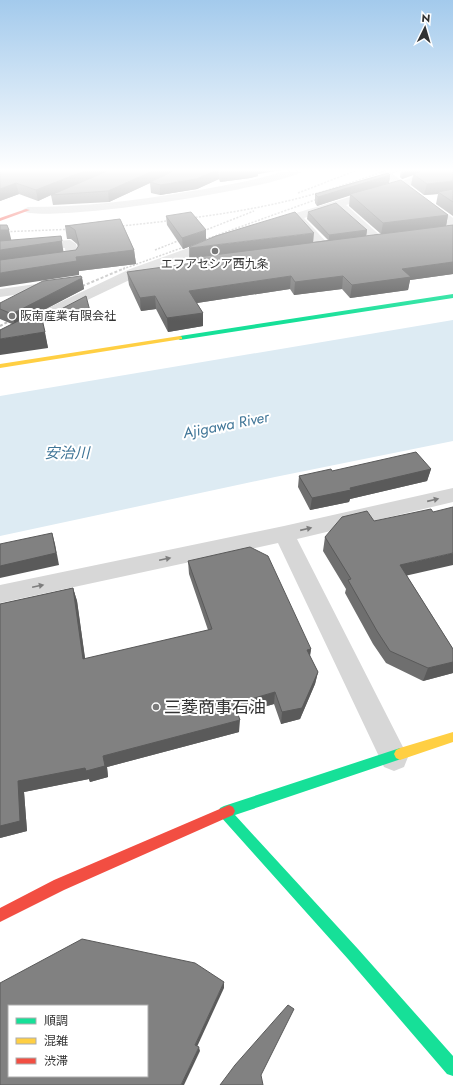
<svg xmlns="http://www.w3.org/2000/svg" width="453" height="1085" font-family="Jost,'Noto Sans JP',sans-serif">
<style>
.water{fill:#ddebf3}
.lines{fill:none;stroke-linecap:round;stroke-linejoin:round}
.street{fill:#d7d7d7;fill-rule:evenodd}
.fast{fill:#16e098;fill-rule:evenodd}
.slow{fill:#ffcf43;fill-rule:evenodd}
.jam{fill:#f24e42;fill-rule:evenodd}
.rail-far1{stroke:#bebebe;stroke-width:1.5;stroke-dasharray:2 1.5;stroke-linecap:butt}
.rail{stroke:#bebebe;stroke-width:2;stroke-dasharray:3 2;stroke-linecap:butt}
.wall{fill:#6f6f6f}
.shaded-wall{fill:#5a5a5a}
.building{fill:#818181;stroke:#5a5a5a;fill-rule:evenodd}
.oneway{fill:#7d7d7d}
.poi-dot{fill:#7a7a7a;stroke:#fff;stroke-width:1.5}
.labels{text-anchor:middle;stroke-width:4;stroke-linejoin:round;paint-order:stroke}
.far-poi-label{font-size:12px;fill:#333;stroke:#fff}
.water-label{font-size:15px;font-style:italic;fill:#3f7597;stroke:#fff}
.near-poi-label{font-size:17px;fill:#333;stroke:#fff;text-anchor:start}
</style>
<rect width="100%" height="100%" fill="#fff"/>
<!-- water -->
<path class="water" d="M 453,320 L 453,441 L 275,477 L 0,536 L 0,396 Z"/>
<g class="lines">
<!-- street -->
<g class="street">
<path d="M 290,169 L 306,169 C 288,188 34,226 22,210 L 28,207 C 81,207 133,201 186,192 C 221,186 256,181 290,169 Z"/>
<path d="M 374,169 L 386,169 L 402,181 L 436,169 L 451,169 L 409,186 L 453,218 L 453,228 L 449,227 L 399,189 L 346,205 L 383,238 L 385,241 L 383,244 L 375,244 L 336,208 L 304,218 L 332,248 L 326,252 L 322,251 L 294,221 L 270,229 L 264,225 L 266,222 L 393,184 Z"/>
<path d="M 216,238 L 222,242 L 220,245 L 140,275 L 58,314 L 6,344 L 0,346 L 0,335 L 48,308 L 130,269 Z"/>
<path d="M 70,240 L 76,244 L 80,259 L 78,262 L 0,273 L 0,265 L 66,256 L 65,248 L 0,253 L 0,245 Z"/>
<path d="M 58,281 L 63,282 L 65,285 L 63,288 L 0,297 L 0,289 Z"/>
<path d="M 453,488 L 453,502 L 297,539 L 408,757 L 404,767 L 394,771 L 384,767 L 278,543 L 0,603 L 0,585 L 284,526 Z"/>
</g>
<!-- fast -->
<g class="fast">
<path d="M 453,294 L 453,298 L 180,340 L 177,338 L 180,336 Z"/>
<path d="M 400,748 L 404,750 L 406,754 L 404,758 L 235,815 L 358,949 L 453,1056 L 453,1076 L 447,1074 L 348,959 L 220,816 L 218,812 L 220,808 L 224,806 Z"/>
</g>
<!-- slow -->
<g class="slow">
<path d="M 180,336 L 182,337 L 182,339 L 0,368 L 0,364 Z"/>
<path d="M 453,732 L 453,742 L 400,760 L 396,758 L 394,754 L 396,750 L 400,748 Z"/>
</g>
<!-- jam -->
<g class="jam">
<path d="M 26,209 L 30,210 L 0,221 L 0,218 Z"/>
<path d="M 229,805 L 233,807 L 235,811 L 233,815 L 64,890 L 0,922 L 0,908 L 54,880 Z"/>
</g>
<!-- rail-far1 -->
<g class="rail-far1">
<path d="M 379,178 L 403,169"/>
<path d="M 298,193 L 360,169"/>
<path d="M 112,227 C 169,221 227,215 283,202 C 318,194 351,183 385,171"/>
<path d="M 0,232 L 76,229"/>
<path d="M 155,250 L 254,211"/>
<path d="M 123,269 L 326,196"/>
</g>
<!-- rail -->
<g class="rail">
<path d="M 73,290 L 125,268"/>
<path d="M 0,326 L 17,317"/>
</g>
</g>
<!-- wall -->
<g class="wall">
<path d="M 0,169 L 287,169 L 258,174 L 258,176 L 250,178 L 220,182 L 219,179 L 197,189 L 160,195 L 151,193 L 150,183 L 109,202 L 53,205 L 51,195 L 38,201 L 19,194 L 0,201 Z"/>
<path d="M 401,169 L 453,169 L 453,216 L 436,204 L 438,194 L 424,195 L 411,185 L 413,175 L 402,179 L 400,177 Z"/>
<path d="M 390,175 L 389,183 L 448,215 L 446,226 L 453,225 L 453,274 L 410,280 L 408,290 L 350,298 L 342,289 L 294,295 L 290,289 L 197,303 L 203,313 L 203,326 L 168,332 L 156,309 L 141,311 L 129,285 L 127,272 L 197,263 L 197,259 L 190,259 L 189,258 L 189,247 L 313,242 L 328,240 L 307,219 L 308,212 L 367,230 L 366,236 L 381,234 L 349,206 L 350,195 L 317,206 L 315,203 L 315,194 Z"/>
<path d="M 166,216 L 206,240 L 183,249 L 167,225 Z"/>
<path d="M 120,219 L 134,250 L 136,264 L 79,271 L 79,275 L 11,240 L 64,252 L 76,250 L 78,247 L 77,244 L 71,239 L 67,239 L 65,226 Z"/>
<path d="M 82,278 L 84,289 L 40,312 L 48,348 L 12,324 L 0,319 L 0,303 Z"/>
<path d="M 431,469 L 427,481 L 350,499 L 349,502 L 310,510 L 298,487 L 299,476 L 332,471 Z"/>
<path d="M 433,512 L 407,576 L 453,649 L 453,673 L 423,681 L 386,663 L 373,644 L 345,593 L 346,589 L 323,551 L 325,537 L 374,521 Z"/>
<path d="M 188,561 L 311,649 L 310,656 L 318,672 L 315,684 L 300,719 L 281,724 L 274,704 L 238,714 L 239,732 L 107,767 L 108,777 L 90,782 L 89,779 L 24,792 L 27,831 L 0,838 L 0,604 L 73,588 L 77,601 L 85,659 L 208,630 L 189,574 Z"/>
</g>
<!-- shaded-wall -->
<g class="shaded-wall">
<path d="M 89,169 L 116,169 L 51,195 L 38,201 L 36,190 Z"/>
<path d="M 157,169 L 180,169 L 150,182 L 150,183 L 109,202 L 108,191 Z"/>
<path d="M 218,169 L 219,179 L 197,189 L 160,195 L 160,185 Z"/>
<path d="M 240,169 L 287,169 L 258,174 L 258,176 L 250,178 L 220,182 L 220,171 Z"/>
<path d="M 404,169 L 430,169 L 413,174 L 413,175 L 402,179 Z"/>
<path d="M 390,175 L 389,183 L 317,206 L 318,197 Z"/>
<path d="M 453,181 L 453,192 L 438,192 L 438,194 L 424,195 L 427,184 Z"/>
<path d="M 16,183 L 19,194 L 0,201 L 0,189 Z"/>
<path d="M 448,215 L 446,226 L 381,234 L 383,223 Z"/>
<path d="M 0,230 L 9,230 L 12,243 L 0,244 Z"/>
<path d="M 206,230 L 206,240 L 183,249 L 182,238 Z"/>
<path d="M 367,230 L 366,237 L 329,241 L 329,235 Z"/>
<path d="M 314,233 L 313,244 L 197,257 L 197,259 L 190,259 L 190,248 Z"/>
<path d="M 61,236 L 64,255 L 0,263 L 0,250 Z"/>
<path d="M 134,250 L 136,264 L 79,271 L 79,275 L 0,287 L 0,273 L 76,257 Z"/>
<path d="M 453,262 L 453,274 L 410,280 L 408,290 L 350,298 L 352,285 L 402,269 Z"/>
<path d="M 291,276 L 290,289 L 190,304 L 189,291 Z"/>
<path d="M 343,276 L 342,289 L 294,295 L 295,282 Z"/>
<path d="M 82,278 L 84,289 L 15,325 L 12,314 Z"/>
<path d="M 155,296 L 156,309 L 141,311 L 140,298 Z"/>
<path d="M 90,311 L 91,316 L 47,322 L 46,317 Z"/>
<path d="M 203,313 L 203,326 L 168,332 L 167,318 Z"/>
<path d="M 45,332 L 48,348 L 0,355 L 0,339 Z"/>
<path d="M 431,469 L 427,481 L 350,499 L 349,502 L 310,510 L 312,498 L 350,488 Z"/>
<path d="M 52,533 L 55,544 L 59,565 L 0,578 L 0,566 Z"/>
<path d="M 453,553 L 453,565 L 396,578 L 400,565 Z"/>
<path d="M 73,588 L 77,601 L 87,672 L 83,659 Z"/>
<path d="M 311,649 L 309,661 L 307,650 Z"/>
<path d="M 453,662 L 453,673 L 423,681 L 428,668 Z"/>
<path d="M 318,672 L 315,684 L 300,719 L 281,724 L 282,712 Z"/>
<path d="M 275,692 L 274,704 L 233,716 L 234,704 Z"/>
<path d="M 240,720 L 239,732 L 107,767 L 108,777 L 90,782 L 89,779 L 24,792 L 27,831 L 0,838 L 0,826 L 18,781 L 103,756 Z"/>
<path d="M 224,982 L 224,988 L 196,1049 L 195,1045 Z"/>
<path d="M 199,1047 L 200,1051 L 184,1085 L 181,1085 Z"/>
</g>
<!-- building -->
<g class="building">
<path d="M 0,169 L 89,169 L 36,190 L 16,183 L 0,189 Z"/>
<path d="M 112,169 L 157,169 L 108,191 L 51,195 Z"/>
<path d="M 178,169 L 218,169 L 197,179 L 160,185 L 150,182 Z"/>
<path d="M 219,169 L 240,169 L 220,171 Z"/>
<path d="M 427,169 L 453,169 L 453,181 L 427,184 L 413,174 Z"/>
<path d="M 388,173 L 390,175 L 318,197 L 315,194 Z"/>
<path d="M 401,180 L 448,215 L 383,223 L 350,194 Z"/>
<path d="M 453,189 L 453,202 L 438,192 Z"/>
<path d="M 336,203 L 367,230 L 329,235 L 308,212 Z"/>
<path d="M 191,212 L 206,230 L 182,238 L 166,216 Z"/>
<path d="M 295,212 L 314,233 L 190,248 L 189,247 L 216,236 Z"/>
<path d="M 120,219 L 134,250 L 76,257 L 77,261 L 0,273 L 0,260 L 76,250 L 79,245 L 75,230 L 69,226 L 65,226 Z"/>
<path d="M 0,225 L 7,225 L 9,230 L 0,230 Z"/>
<path d="M 453,225 L 453,262 L 402,269 L 411,277 L 352,285 L 343,276 L 295,282 L 291,276 L 189,291 L 203,313 L 167,318 L 155,296 L 140,298 L 127,272 L 200,262 L 197,257 Z"/>
<path d="M 61,236 L 62,241 L 0,250 L 0,241 Z"/>
<path d="M 81,276 L 82,278 L 12,314 L 0,309 L 0,303 L 43,281 Z"/>
<path d="M 86,296 L 90,311 L 46,317 Z"/>
<path d="M 40,310 L 45,332 L 0,339 L 0,330 Z"/>
<path d="M 416,452 L 431,469 L 350,488 L 351,490 L 312,498 L 299,476 L 331,469 L 332,471 Z"/>
<path d="M 453,507 L 453,553 L 400,565 L 453,649 L 453,662 L 428,668 L 390,651 L 377,631 L 348,580 L 351,579 L 325,537 L 342,517 L 367,511 L 374,521 L 431,509 L 433,512 Z"/>
<path d="M 52,533 L 56,553 L 0,566 L 0,544 Z"/>
<path d="M 250,547 L 268,556 L 311,649 L 307,650 L 318,672 L 302,708 L 282,712 L 275,692 L 234,704 L 240,720 L 103,756 L 105,766 L 86,771 L 85,768 L 18,781 L 20,821 L 0,826 L 0,604 L 73,588 L 83,659 L 212,629 L 188,561 Z"/>
<path d="M 82,939 L 195,963 L 224,982 L 195,1045 L 199,1047 L 181,1085 L 0,1085 L 0,983 ZM 9,1006 L 147,1006 L 147,1076 L 9,1076 Z"/>
<path d="M 288,1005 L 294,1009 L 261,1075 L 263,1085 L 220,1085 L 235,1065 Z"/>
</g>
<!-- one-way arrows -->
<defs><path id="oneway-solid" d="M-6-.8H1V-3.2L6.5 0L1 3.2V.8H-6Z"/></defs>
<g class="oneway">
<use href="#oneway-solid" transform="translate(433 500) rotate(-13)"/>
<use href="#oneway-solid" transform="translate(306 529) rotate(-13)"/>
<use href="#oneway-solid" transform="translate(165 559) rotate(-12)"/>
<use href="#oneway-solid" transform="translate(38 586) rotate(-12)"/>
</g>
<!-- sky -->
<linearGradient id="sky" x2="0" y2="1"><stop stop-color="#a3caec"/><stop offset="0.53" stop-color="#fff"/><stop offset="1" stop-color="#fff" stop-opacity="0"/></linearGradient>
<rect width="453" height="321" fill="url(#sky)"/>
<!-- markers -->
<g class="poi-dot">
<circle cx="215" cy="251" r="4"/>
<circle cx="12" cy="316" r="4"/>
<circle cx="156" cy="707" r="4"/>
</g>
<g class="labels">
<!-- far-poi labels -->
<g class="far-poi-label">
<text x="215" y="268">エフアセシア西九条</text>
<text x="20" y="320" text-anchor="start">阪南産業有限会社</text>
</g>
<!-- water labels -->
<g class="water-label">
<text transform="translate(226 425) rotate(-11)" y="5">Ajigawa River</text>
<text x="67" y="458">安治川</text>
</g>
<!-- near-poi labels -->
<g class="near-poi-label">
<text x="164" y="713">三菱商事石油</text>
</g>
</g>
<!-- legend -->
<rect x="8" y="1005" width="140" height="72" fill="#ffffff" stroke="#adadad"/>
<rect x="16" y="1018" width="20" height="6" fill="#16e098" stroke="#adadad"/>
<text x="44" y="1025" font-size="12" fill="#333333">順調</text>
<rect x="16" y="1038" width="20" height="6" fill="#ffcf43" stroke="#adadad"/>
<text x="44" y="1045" font-size="12" fill="#333333">混雑</text>
<rect x="16" y="1058" width="20" height="6" fill="#f24e42" stroke="#adadad"/>
<text x="44" y="1065" font-size="12" fill="#333333">渋滞</text>
<!-- north arrow -->
<g transform="translate(425 28) rotate(5)" stroke="#ffffff" stroke-width="3" paint-order="stroke">
<path d="M0-3L7 15L0 10L-7 15Z" fill="#333333"/>
<text y="-6" font-size="11" font-weight="bold" text-anchor="middle" fill="#333333">N</text>
</g>
</svg>
